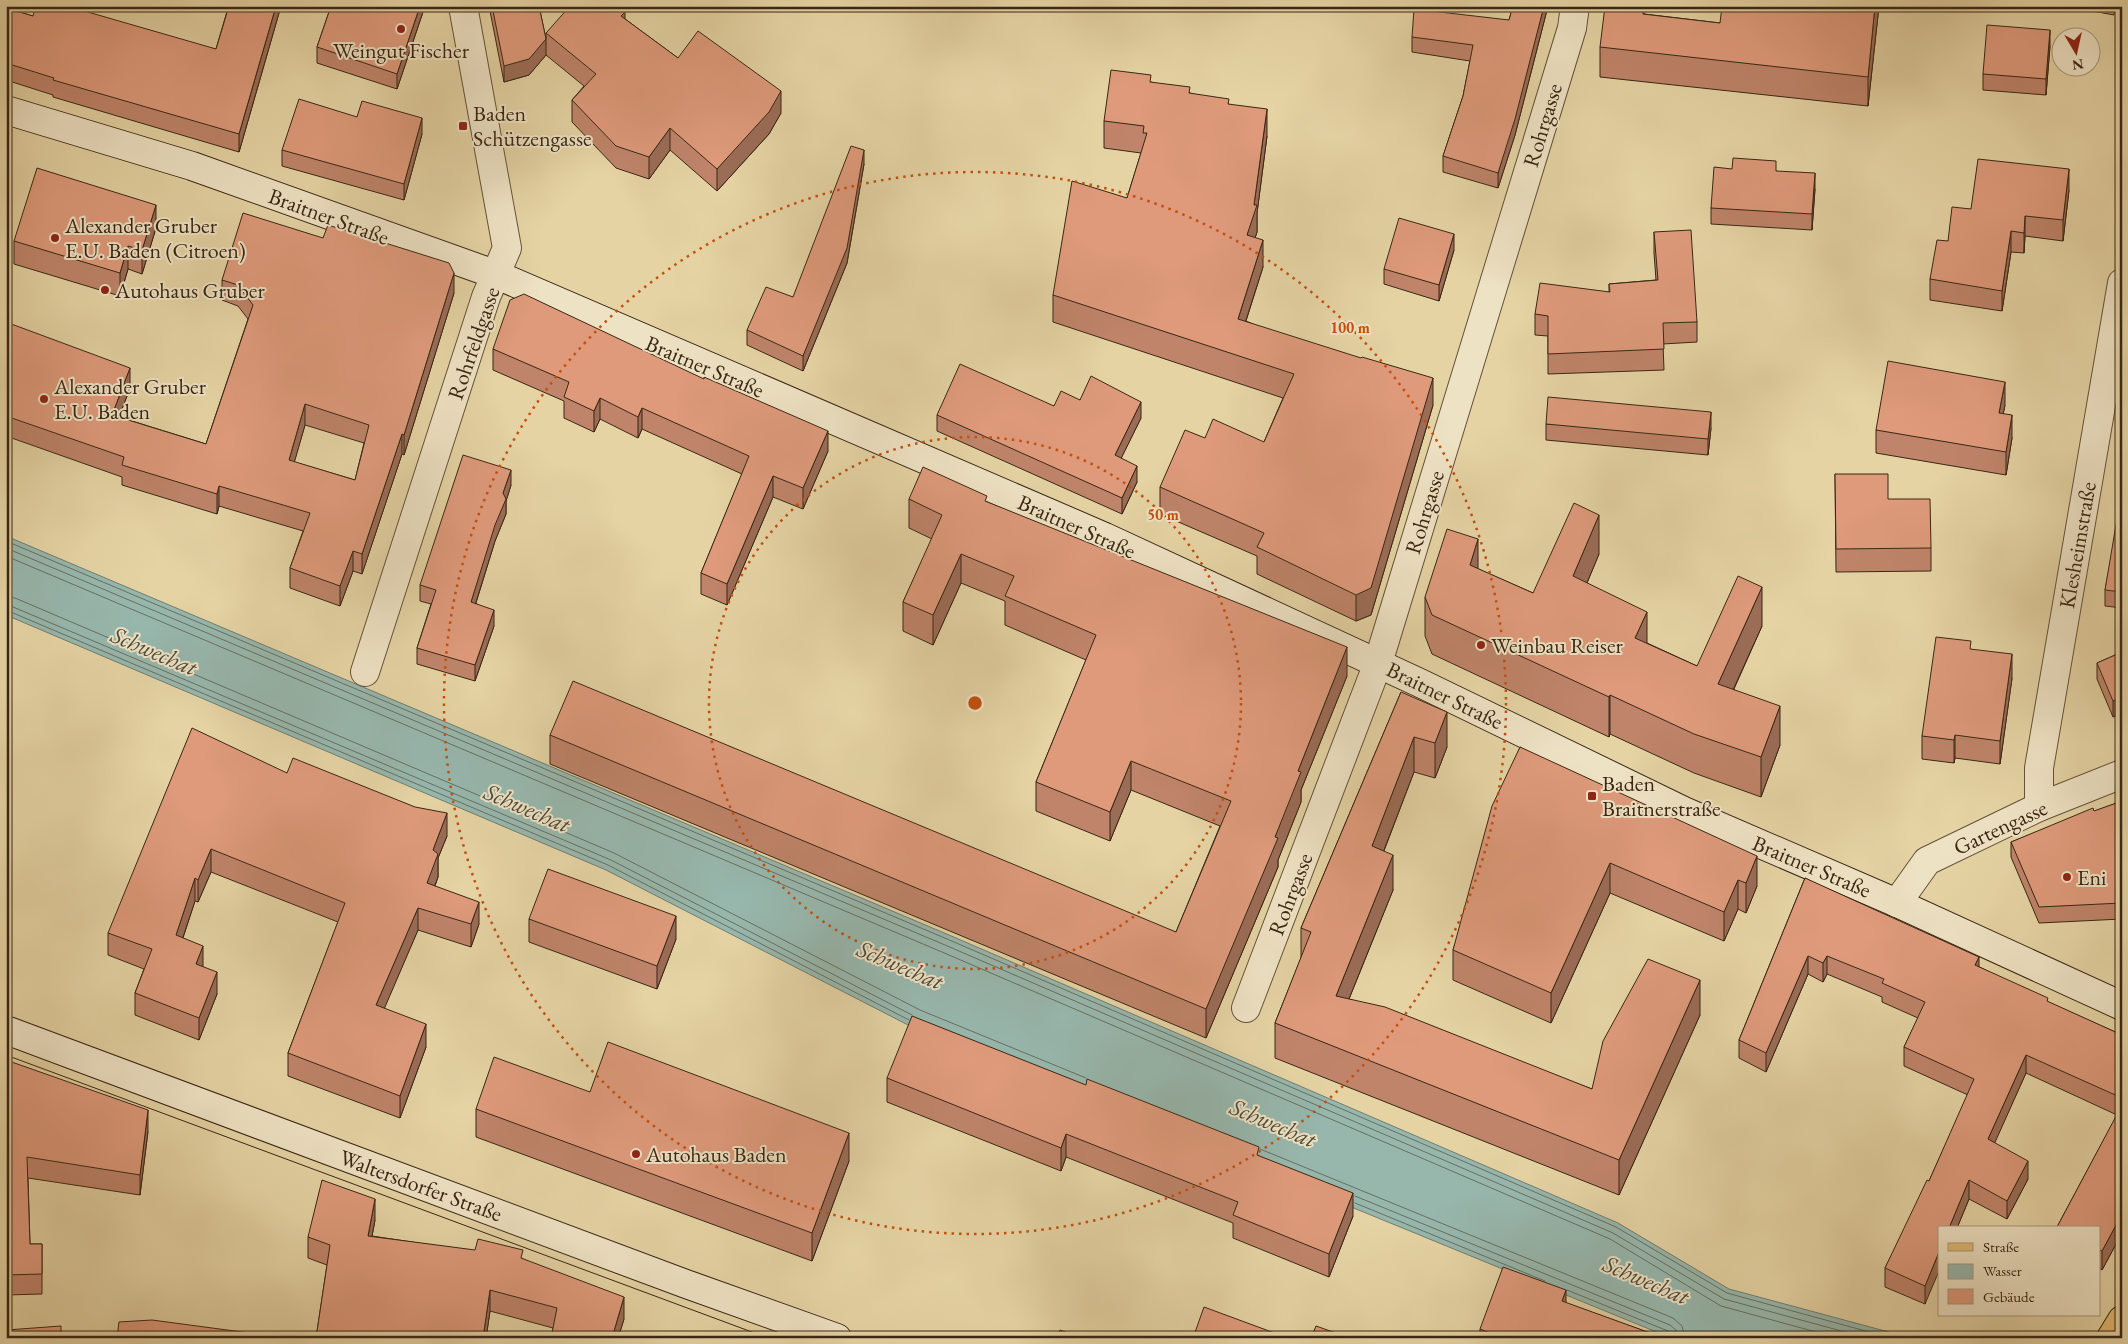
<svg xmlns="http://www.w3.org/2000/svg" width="2128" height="1344" font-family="'EB Garamond',serif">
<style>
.water{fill:#97b7ad;stroke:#717d70}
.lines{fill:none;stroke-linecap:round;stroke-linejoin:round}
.shore{stroke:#686f60;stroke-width:1}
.street-casing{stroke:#645238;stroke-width:30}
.secondary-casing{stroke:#392714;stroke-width:30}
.primary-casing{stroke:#392714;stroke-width:30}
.street{stroke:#eee2c4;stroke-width:28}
.secondary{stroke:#eee2c4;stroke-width:28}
.primary{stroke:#e2ba72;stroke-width:28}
.tram{stroke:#392714;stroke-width:1}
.wall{fill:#bf846a;stroke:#392714;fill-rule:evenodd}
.shaded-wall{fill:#9b6c56;stroke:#392714}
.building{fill:#de9a7b;stroke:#392714;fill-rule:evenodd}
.ring{fill:none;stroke:#c54f0e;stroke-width:2.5;stroke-dasharray:2.5 5}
.poi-dot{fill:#8f2418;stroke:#eee2c4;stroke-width:2}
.labels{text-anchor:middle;stroke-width:4;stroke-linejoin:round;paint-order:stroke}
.poi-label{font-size:22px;fill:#392714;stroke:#eee2c4;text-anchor:start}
.street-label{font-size:22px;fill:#392714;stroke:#eee2c4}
.water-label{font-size:24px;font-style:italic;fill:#504b3a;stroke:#eee2c4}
.centre{fill:#c54f0e;stroke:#eee2c4;stroke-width:2.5}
.ring-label{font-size:15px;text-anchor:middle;font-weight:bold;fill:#c54f0e;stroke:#eee2c4;stroke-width:4;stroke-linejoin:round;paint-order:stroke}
</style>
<rect width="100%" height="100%" fill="#e5d3a4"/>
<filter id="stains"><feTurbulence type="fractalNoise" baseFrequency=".004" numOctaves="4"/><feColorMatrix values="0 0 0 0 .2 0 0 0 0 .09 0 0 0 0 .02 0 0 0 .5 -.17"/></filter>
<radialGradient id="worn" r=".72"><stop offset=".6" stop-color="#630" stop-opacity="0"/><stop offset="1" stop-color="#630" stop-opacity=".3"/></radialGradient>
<!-- water -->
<path class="water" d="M 6,536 L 949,935 L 1618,1223 L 1729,1289 L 1911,1338 L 1671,1338 L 912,1027 L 606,870 L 6,615 Z"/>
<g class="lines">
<!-- shore -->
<g class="shore">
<path d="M 6,541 L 947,939 L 1616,1227 L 1727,1293 L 1891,1338"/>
<path d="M 6,548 L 945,945 L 1613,1233 L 1724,1299 L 1867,1338"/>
<path d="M 6,556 L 942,952 L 1610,1239 L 1721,1306 L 1838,1338"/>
<path d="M 6,597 L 15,598 L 614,853 L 920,1010 L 1086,1078"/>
<path d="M 6,604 L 611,860 L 912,1015"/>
<path d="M 6,610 L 608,865 L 909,1020"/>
<path d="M 1260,1149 L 1673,1318 L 1682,1326 L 1685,1338"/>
<path d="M 1355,1196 L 1670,1325 L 1676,1330 L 1677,1338"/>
<path d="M 1355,1203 L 1545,1281"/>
<path d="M 1567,1290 L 1668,1331 L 1671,1338"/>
</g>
<!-- street casing -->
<g class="street-casing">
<g id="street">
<path d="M 365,672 L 486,297 L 507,248 L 463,6"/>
<path d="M 2039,807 L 2039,768 L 2122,283"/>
<path d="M 1897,903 L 1927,861 L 2039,807 L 2122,774"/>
<path d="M 1246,1008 L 1378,663 L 1572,28 L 1575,6"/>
</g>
</g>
<!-- secondary casing -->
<g class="secondary-casing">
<g id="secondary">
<path d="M 6,110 L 192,166 L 497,275 L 1105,537 L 1420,683 L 1684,811 L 1897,903 L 2122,1006"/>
<path d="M 6,1030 L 686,1284 L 837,1338"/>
</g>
</g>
<!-- primary casing -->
<g class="primary-casing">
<path id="primary" d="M 2111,1338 L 2122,1320"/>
</g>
<!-- street -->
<use href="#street" class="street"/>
<!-- secondary -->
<use href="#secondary" class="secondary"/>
<!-- primary -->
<use href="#primary" class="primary"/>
<!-- tram -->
<path class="tram" d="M 6,1055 L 768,1338"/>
</g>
<!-- wall -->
<g class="wall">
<path d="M 223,6 L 281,6 L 239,152 L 53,97 L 53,95 L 6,80 L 6,8 L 33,16 L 216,49 L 228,8 Z"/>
<path d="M 331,6 L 425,6 L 397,89 L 317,63 L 317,47 Z"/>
<path d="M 489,6 L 539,6 L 546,39 L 546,33 L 625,19 L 678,58 L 781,113 L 769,134 L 717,191 L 670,150 L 649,179 L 616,168 L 572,122 L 572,100 L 584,86 L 546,55 L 529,75 L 504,82 Z"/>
<path d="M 1513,6 L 1548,6 L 1515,135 L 1498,188 L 1443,172 L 1443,156 L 1463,96 L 1470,61 L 1412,52 L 1412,37 L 1509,20 Z"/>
<path d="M 1644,6 L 1644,14 L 1720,23 L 1879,6 L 1868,106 L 1600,77 L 1600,47 Z"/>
<path d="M 2087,6 L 2115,6 L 2114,15 L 2087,10 Z"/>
<path d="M 2050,46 L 2046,95 L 1983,90 L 1983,74 Z"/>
<path d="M 1151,82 L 1229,104 L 1267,136 L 1257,213 L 1257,232 L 1255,238 L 1263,267 L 1246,321 L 1433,405 L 1371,615 L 1356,621 L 1257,574 L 1257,556 L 1160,514 L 1160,487 L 1205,438 L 1264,442 L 1283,398 L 1053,322 L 1053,295 L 1127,198 L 1141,153 L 1104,148 L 1104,121 Z"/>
<path d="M 422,134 L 404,200 L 282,166 L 282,150 Z"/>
<path d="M 864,164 L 847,263 L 803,371 L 747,345 L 747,330 L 793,297 Z"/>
<path d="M 1732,169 L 1776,171 L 1815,189 L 1812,230 L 1711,224 L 1711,208 Z"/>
<path d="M 2069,190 L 2063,241 L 2025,236 L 2024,253 L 2011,252 L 2002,311 L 1930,300 L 1930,279 L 1948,241 L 1971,209 Z"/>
<path d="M 156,228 L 142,274 L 128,269 L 120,296 L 14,264 L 14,241 Z"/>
<path d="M 1654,232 L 1697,322 L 1697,342 L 1663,344 L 1664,370 L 1548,374 L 1548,336 L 1535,335 L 1535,314 L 1609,292 L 1609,284 L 1656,280 L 1654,253 Z"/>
<path d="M 1454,250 L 1439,301 L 1384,284 L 1384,269 Z"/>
<path d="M 222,280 L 454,293 L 404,455 L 402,454 L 362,574 L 353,571 L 340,606 L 290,588 L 290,568 L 303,531 L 219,506 L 217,514 L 122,485 L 122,477 L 6,436 L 6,322 L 130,388 L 119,417 L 206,444 L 248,319 L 238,306 L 222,300 ZM 305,425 L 364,443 L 355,480 L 294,462 Z"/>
<path d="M 493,349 L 828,451 L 803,509 L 773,497 L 727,605 L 701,594 L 701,573 L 742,474 L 642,429 L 638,438 L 600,419 L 594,432 L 564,418 L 564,401 L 493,370 Z"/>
<path d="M 1080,400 L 1141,418 L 1121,458 L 1137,482 L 1122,514 L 937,431 L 937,415 L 1054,406 Z"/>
<path d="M 2005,405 L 2003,414 L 2012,438 L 2006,475 L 1876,453 L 1876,430 Z"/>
<path d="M 1546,424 L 1711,428 L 1708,455 L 1546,440 Z"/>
<path d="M 1835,474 L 1888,499 L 1931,548 L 1931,571 L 1836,572 Z"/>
<path d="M 511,485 L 506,501 L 506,514 L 495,541 L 476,603 L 494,626 L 475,681 L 417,664 L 417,648 L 431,604 L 420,601 L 420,585 Z"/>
<path d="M 909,499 L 987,502 L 1347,676 L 1301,790 L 1301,802 L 1278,860 L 1278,867 L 1206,1038 L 550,764 L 550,735 L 1176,932 L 1220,826 L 1131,790 L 1110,841 L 1036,811 L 1036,782 L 1086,660 L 1005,625 L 1005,601 L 961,583 L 933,645 L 903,631 L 903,602 L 932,539 L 909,528 Z"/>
<path d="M 2122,501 L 2122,608 L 2105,606 L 2105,590 Z"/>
<path d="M 1599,554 L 1587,583 L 1647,643 L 1697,666 L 1762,626 L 1734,689 L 1780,745 L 1761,797 L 1694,773 L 1610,734 L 1609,737 L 1432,654 L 1425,636 L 1425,597 L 1478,569 L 1533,593 Z"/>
<path d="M 1971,649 L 2012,678 L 2000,764 L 1955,758 L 1954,763 L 1922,759 L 1922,736 Z"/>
<path d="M 2122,652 L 2122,713 L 2113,717 L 2097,679 L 2097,663 Z"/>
<path d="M 1401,692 L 1447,747 L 1435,778 L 1414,772 L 1384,851 L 1393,890 L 1349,999 L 1592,1089 L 1700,1015 L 1619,1195 L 1275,1058 L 1275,1023 L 1301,958 L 1301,928 Z"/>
<path d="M 1520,747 L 1757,886 L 1746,913 L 1738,909 L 1724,941 L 1610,893 L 1551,1023 L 1453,980 L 1453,950 Z"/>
<path d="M 287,773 L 447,836 L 438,858 L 438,877 L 435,886 L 479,924 L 471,947 L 418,930 L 384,1008 L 426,1047 L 400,1118 L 288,1076 L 288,1053 L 338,922 L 211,872 L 198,902 L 195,901 L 183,938 L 203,967 L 217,994 L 199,1040 L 135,1015 L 135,993 L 144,969 L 108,955 L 108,933 Z"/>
<path d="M 2122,801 L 2122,919 L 2039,923 L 2011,857 L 2011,842 Z"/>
<path d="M 1805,878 L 2048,1002 L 2122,1035 L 2122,1233 L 2102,1270 L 2099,1268 L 2099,1228 L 2057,1227 L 2117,1115 L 2026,1073 L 1994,1143 L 2028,1179 L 2007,1219 L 1969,1199 L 1957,1228 L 1939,1228 L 1925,1304 L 1885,1287 L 1885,1268 L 1929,1181 L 1968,1095 L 1904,1066 L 1904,1047 L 1918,1018 L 1882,1002 L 1882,997 L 1827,974 L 1823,982 L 1808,974 L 1766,1072 L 1739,1058 L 1739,1040 Z"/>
<path d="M 529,919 L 676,939 L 657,989 L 529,942 Z"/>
<path d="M 6,1060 L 148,1131 L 140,1195 L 28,1178 L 30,1244 L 42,1244 L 42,1294 L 6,1295 Z"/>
<path d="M 887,1078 L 1259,1156 L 1353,1216 L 1329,1277 L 1233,1238 L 1233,1223 L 1066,1157 L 1061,1171 L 887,1102 Z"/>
<path d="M 590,1092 L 849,1161 L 812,1261 L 476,1137 L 476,1109 Z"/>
<path d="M 375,1220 L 372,1236 L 523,1259 L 624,1319 L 618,1338 L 551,1338 L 553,1328 L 490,1311 L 486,1338 L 316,1338 L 327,1265 L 308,1258 L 308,1237 Z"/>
<path d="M 1566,1303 L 1664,1338 L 1480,1338 L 1480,1329 Z"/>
</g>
<!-- shaded-wall -->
<g class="shaded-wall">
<path d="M 276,6 L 281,6 L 239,152 L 239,134 Z"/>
<path d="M 420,6 L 425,6 L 397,89 L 397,74 Z"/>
<path d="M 1544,6 L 1548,6 L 1515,135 L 1498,188 L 1498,173 Z"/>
<path d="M 1875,6 L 1879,6 L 1868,106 L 1868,77 Z"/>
<path d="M 625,12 L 625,34 L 621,16 Z"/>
<path d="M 2050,30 L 2050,46 L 2046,95 L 2046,79 Z"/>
<path d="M 546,39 L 546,55 L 529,75 L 504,82 L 504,66 Z"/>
<path d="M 781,91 L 781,113 L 769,134 L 717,191 L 717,169 Z"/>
<path d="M 1267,109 L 1267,136 L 1257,213 L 1257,232 L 1247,262 L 1247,235 L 1254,205 Z"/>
<path d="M 422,118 L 422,134 L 404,200 L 404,184 Z"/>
<path d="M 670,128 L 670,150 L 649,179 L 649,157 Z"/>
<path d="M 864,150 L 864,164 L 847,263 L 803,371 L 803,356 Z"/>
<path d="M 2069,169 L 2069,190 L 2063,241 L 2063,220 Z"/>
<path d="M 1815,173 L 1815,189 L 1812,230 L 1812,214 Z"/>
<path d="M 156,205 L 156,228 L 142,274 L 142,250 Z"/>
<path d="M 2025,216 L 2025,236 L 2024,253 L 2024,233 Z"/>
<path d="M 2011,231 L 2011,252 L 2002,311 L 2002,291 Z"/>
<path d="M 1454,234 L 1454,250 L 1439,301 L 1439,285 Z"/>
<path d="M 1263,240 L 1263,267 L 1238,345 L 1238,319 Z"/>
<path d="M 128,246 L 128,269 L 120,296 L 120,273 Z"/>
<path d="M 454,273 L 454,293 L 404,455 L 404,435 Z"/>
<path d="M 130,368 L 130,388 L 112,435 L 112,415 Z"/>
<path d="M 1433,378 L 1433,405 L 1371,615 L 1356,621 L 1356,595 Z"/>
<path d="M 2005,382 L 2005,405 L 1999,436 L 1999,413 Z"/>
<path d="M 600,398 L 600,419 L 594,432 L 594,411 Z"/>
<path d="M 1141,402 L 1141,418 L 1115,471 L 1115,455 Z"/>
<path d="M 305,404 L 305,425 L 289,481 L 289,460 Z"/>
<path d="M 642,408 L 642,429 L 638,438 L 638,417 Z"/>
<path d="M 1711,412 L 1711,428 L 1708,455 L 1708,439 Z"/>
<path d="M 2012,415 L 2012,438 L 2006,475 L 2006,452 Z"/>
<path d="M 828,431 L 828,451 L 803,509 L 803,488 Z"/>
<path d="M 402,434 L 402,454 L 362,574 L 362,554 Z"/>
<path d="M 1137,466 L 1137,482 L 1122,514 L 1122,498 Z"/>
<path d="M 511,470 L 511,485 L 506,501 L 506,514 L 495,541 L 471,618 L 471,602 L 503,493 Z"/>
<path d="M 773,476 L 773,497 L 727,605 L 727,584 Z"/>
<path d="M 219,486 L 219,506 L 217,514 L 217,494 Z"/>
<path d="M 1599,515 L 1599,554 L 1573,616 L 1573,576 Z"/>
<path d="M 1478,539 L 1478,579 L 1470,565 Z"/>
<path d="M 353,551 L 353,571 L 340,606 L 340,586 Z"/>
<path d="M 961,554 L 961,583 L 933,645 L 933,615 Z"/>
<path d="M 1762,587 L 1762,626 L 1718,723 L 1718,684 Z"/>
<path d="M 494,610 L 494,626 L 475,681 L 475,665 Z"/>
<path d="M 1647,612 L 1647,651 L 1635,638 Z"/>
<path d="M 1347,647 L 1347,676 L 1301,790 L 1301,802 L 1278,860 L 1278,867 L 1206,1038 L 1206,1009 L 1275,837 L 1298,771 Z"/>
<path d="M 2012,654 L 2012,678 L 2000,764 L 2000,741 Z"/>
<path d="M 1610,695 L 1610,734 L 1609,737 L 1609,697 Z"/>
<path d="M 2122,697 L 2122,713 L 2113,717 L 2113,701 Z"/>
<path d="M 1780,706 L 1780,745 L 1761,797 L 1761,757 Z"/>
<path d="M 1447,712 L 1447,747 L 1435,778 L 1435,743 Z"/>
<path d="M 1955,735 L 1955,758 L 1954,763 L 1954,740 Z"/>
<path d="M 1414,737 L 1414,772 L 1372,881 L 1372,846 Z"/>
<path d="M 1131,761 L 1131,790 L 1110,841 L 1110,812 Z"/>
<path d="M 447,813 L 447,836 L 438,858 L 438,877 L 427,906 L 427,883 L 433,850 Z"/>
<path d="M 211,849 L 211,872 L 198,902 L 198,880 Z"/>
<path d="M 1393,855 L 1393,890 L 1336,1031 L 1336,996 Z"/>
<path d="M 1757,856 L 1757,886 L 1746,913 L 1746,883 Z"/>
<path d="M 1610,863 L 1610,893 L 1551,1023 L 1551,993 Z"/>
<path d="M 195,878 L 195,901 L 176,958 L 176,935 Z"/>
<path d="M 1738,880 L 1738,909 L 1724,941 L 1724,912 Z"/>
<path d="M 479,902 L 479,924 L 471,947 L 471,924 Z"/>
<path d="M 418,908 L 418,930 L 376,1028 L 376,1005 Z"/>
<path d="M 676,916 L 676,939 L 657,989 L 657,966 Z"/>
<path d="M 203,946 L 203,968 L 196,964 Z"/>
<path d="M 1808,956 L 1808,974 L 1766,1072 L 1766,1053 Z"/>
<path d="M 1827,956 L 1827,974 L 1823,982 L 1823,963 Z"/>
<path d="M 1979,957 L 1979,975 L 1975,965 Z"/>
<path d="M 217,972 L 217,994 L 199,1040 L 199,1018 Z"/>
<path d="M 1700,980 L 1700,1015 L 1619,1195 L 1619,1160 Z"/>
<path d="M 426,1024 L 426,1047 L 400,1118 L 400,1096 Z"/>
<path d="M 2026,1055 L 2026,1073 L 1988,1158 L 1988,1139 Z"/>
<path d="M 148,1110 L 148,1131 L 140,1195 L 140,1175 Z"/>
<path d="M 849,1133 L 849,1161 L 812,1261 L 812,1233 Z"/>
<path d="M 1066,1134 L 1066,1157 L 1061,1171 L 1061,1148 Z"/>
<path d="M 2028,1161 L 2028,1179 L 2007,1219 L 2007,1201 Z"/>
<path d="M 1969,1180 L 1969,1199 L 1957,1228 L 1949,1228 Z"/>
<path d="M 1353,1193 L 1353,1216 L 1329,1277 L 1329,1254 Z"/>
<path d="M 375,1199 L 375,1220 L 368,1257 L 368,1236 Z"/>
<path d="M 2122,1214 L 2122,1233 L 2102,1270 L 2102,1251 Z"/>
<path d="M 1939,1252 L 1939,1271 L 1925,1304 L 1925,1286 Z"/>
<path d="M 490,1290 L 490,1311 L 486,1338 L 483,1338 Z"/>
<path d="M 1566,1290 L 1566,1313 L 1562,1301 Z"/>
<path d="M 624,1297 L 624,1319 L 618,1338 L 612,1338 Z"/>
</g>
<!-- building -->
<g class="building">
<path d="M 36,6 L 67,6 L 216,49 L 229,6 L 276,6 L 239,134 L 53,80 L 54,78 L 6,63 L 6,8 L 33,16 Z"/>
<path d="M 331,6 L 420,6 L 397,74 L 317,47 Z"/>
<path d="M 492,6 L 539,6 L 546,39 L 529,59 L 504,66 Z"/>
<path d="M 570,6 L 619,6 L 625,12 L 621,16 L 678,58 L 698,31 L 781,91 L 769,112 L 717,169 L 670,128 L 649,157 L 616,146 L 572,100 L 596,74 L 546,33 Z"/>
<path d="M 1513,6 L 1544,6 L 1515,119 L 1498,173 L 1443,156 L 1463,96 L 1473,45 L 1412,37 L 1414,9 L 1509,20 Z"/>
<path d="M 1605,6 L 1643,6 L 1643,14 L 1720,23 L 1722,6 L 1875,6 L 1868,77 L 1600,47 Z"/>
<path d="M 1987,25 L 2050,30 L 2046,79 L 1983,74 Z"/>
<path d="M 1111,70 L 1151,75 L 1150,82 L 1190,87 L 1189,93 L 1229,99 L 1228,104 L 1267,109 L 1254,205 L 1257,205 L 1247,235 L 1263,240 L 1238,319 L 1361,358 L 1362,357 L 1433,378 L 1371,588 L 1356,595 L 1257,547 L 1264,533 L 1160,487 L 1185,430 L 1205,438 L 1213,419 L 1264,442 L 1294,374 L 1053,295 L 1072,181 L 1127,198 L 1147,133 L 1143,133 L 1144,126 L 1104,121 Z"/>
<path d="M 299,99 L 357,117 L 362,101 L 422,118 L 404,184 L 282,150 Z"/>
<path d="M 851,146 L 864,150 L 847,248 L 803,356 L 747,330 L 766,287 L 793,297 Z"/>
<path d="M 1733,158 L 1776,161 L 1776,171 L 1815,173 L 1812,214 L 1711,208 L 1714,167 L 1732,169 Z"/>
<path d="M 1978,159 L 2069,169 L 2063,220 L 2025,216 L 2024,233 L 2011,231 L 2002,291 L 1930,279 L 1937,240 L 1948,241 L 1952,207 L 1971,209 Z"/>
<path d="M 37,168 L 156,205 L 142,250 L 128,246 L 120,273 L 14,241 Z"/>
<path d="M 243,213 L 323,238 L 328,225 L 449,263 L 454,273 L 404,435 L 402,434 L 362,554 L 353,551 L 340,586 L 290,568 L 310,513 L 219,486 L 217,494 L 122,465 L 124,457 L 6,416 L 6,322 L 130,368 L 112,415 L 206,444 L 253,305 L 238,285 L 222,280 ZM 305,404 L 369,425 L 355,480 L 289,460 Z"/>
<path d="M 1399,218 L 1454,234 L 1439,285 L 1384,269 Z"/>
<path d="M 1691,230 L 1697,322 L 1663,323 L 1664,349 L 1548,354 L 1548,316 L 1535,314 L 1540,283 L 1610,292 L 1609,284 L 1658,280 L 1654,232 Z"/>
<path d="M 524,294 L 704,379 L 704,377 L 828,431 L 803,488 L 773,476 L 727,584 L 701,573 L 749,456 L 642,408 L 638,417 L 600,398 L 594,411 L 564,397 L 569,382 L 493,349 L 510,300 Z"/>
<path d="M 1888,361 L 2005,382 L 1999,413 L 2012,415 L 2006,452 L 1876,430 Z"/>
<path d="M 960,364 L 1054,406 L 1061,391 L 1080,400 L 1091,376 L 1141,402 L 1115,455 L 1137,466 L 1122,498 L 937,415 Z"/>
<path d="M 1548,397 L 1711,412 L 1708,439 L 1546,424 Z"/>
<path d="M 463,455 L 511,470 L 503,493 L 506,499 L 495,525 L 471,602 L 494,610 L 475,665 L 417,648 L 436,590 L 420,585 Z"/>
<path d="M 923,467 L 987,496 L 985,501 L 1347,647 L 1298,771 L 1301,772 L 1275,837 L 1278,838 L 1206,1009 L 550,735 L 573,681 L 1176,932 L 1231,801 L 1131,761 L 1110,812 L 1036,782 L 1096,635 L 1005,596 L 1014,576 L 961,554 L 933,615 L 903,602 L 942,515 L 909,499 Z"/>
<path d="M 1835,474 L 1888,474 L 1888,499 L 1930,499 L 1931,548 L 1836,549 Z"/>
<path d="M 2120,501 L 2122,501 L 2122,592 L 2105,590 Z"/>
<path d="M 1574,503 L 1599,515 L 1573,576 L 1647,612 L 1635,638 L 1697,666 L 1738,576 L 1762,587 L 1718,684 L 1780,706 L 1761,757 L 1694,734 L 1610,695 L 1609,697 L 1432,615 L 1425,597 L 1447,529 L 1478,539 L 1470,565 L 1533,593 Z"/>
<path d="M 1936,637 L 1971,641 L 1970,649 L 2012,654 L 2000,741 L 1955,735 L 1954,740 L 1922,736 Z"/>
<path d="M 2122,652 L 2122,697 L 2113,701 L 2097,663 Z"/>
<path d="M 1401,692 L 1447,712 L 1435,743 L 1414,737 L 1372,846 L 1393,855 L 1336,996 L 1385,1007 L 1592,1089 L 1603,1041 L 1648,959 L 1700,980 L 1619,1160 L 1275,1023 L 1311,932 L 1301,928 Z"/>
<path d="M 192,728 L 287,773 L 293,758 L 415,807 L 447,813 L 433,850 L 438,854 L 427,883 L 479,902 L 471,924 L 418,908 L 376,1005 L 426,1024 L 400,1096 L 288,1053 L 345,903 L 211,849 L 198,880 L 195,878 L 176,935 L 203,946 L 196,964 L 217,972 L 199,1018 L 135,993 L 152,949 L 108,933 Z"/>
<path d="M 1520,747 L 1757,856 L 1746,883 L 1738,880 L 1724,912 L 1610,863 L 1551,993 L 1453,950 L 1492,806 Z"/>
<path d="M 2122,801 L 2122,903 L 2039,907 L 2011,842 L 2093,808 L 2094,811 Z"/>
<path d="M 548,869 L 676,916 L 657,966 L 529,919 Z"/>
<path d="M 1805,878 L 1979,957 L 1975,965 L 2048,998 L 2047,1001 L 2122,1035 L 2122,1098 L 2026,1055 L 1988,1139 L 2028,1161 L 2007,1201 L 1969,1180 L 1949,1228 L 1939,1228 L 1939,1252 L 1925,1286 L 1885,1268 L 1927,1180 L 1929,1181 L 1974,1079 L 1904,1047 L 1925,1002 L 1882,983 L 1884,979 L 1827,956 L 1823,963 L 1808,956 L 1766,1053 L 1739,1040 Z"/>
<path d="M 912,1016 L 1086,1085 L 1087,1079 L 1259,1147 L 1257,1155 L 1353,1193 L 1329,1254 L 1233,1215 L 1238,1202 L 1066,1134 L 1061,1148 L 887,1078 Z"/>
<path d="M 608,1042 L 849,1133 L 812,1233 L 476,1109 L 494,1057 L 590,1092 Z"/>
<path d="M 6,1060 L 148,1110 L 140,1175 L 27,1157 L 30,1244 L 42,1244 L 42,1274 L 6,1275 Z"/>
<path d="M 2122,1105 L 2122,1214 L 2102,1251 L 2099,1250 L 2099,1228 L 2057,1227 Z"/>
<path d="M 322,1180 L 375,1199 L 368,1236 L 475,1250 L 478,1239 L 523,1250 L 521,1258 L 624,1297 L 612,1338 L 551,1338 L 557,1308 L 490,1290 L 483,1338 L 364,1338 L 352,1336 L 352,1338 L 316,1338 L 330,1245 L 308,1237 Z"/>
<path d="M 1503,1267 L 1566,1290 L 1562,1301 L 1664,1338 L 1503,1338 L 1480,1329 Z"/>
<path d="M 1204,1307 L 1288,1338 L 1193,1338 Z"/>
<path d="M 152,1320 L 257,1334 L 256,1338 L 117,1338 L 119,1322 Z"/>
<path d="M 61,1326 L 61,1338 L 6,1338 L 6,1330 Z"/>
<path d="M 1316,1326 L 1350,1338 L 1311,1338 Z"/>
<path d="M 1060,1330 L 1081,1338 L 1058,1338 Z"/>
</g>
<!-- distance rings -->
<g class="ring">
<circle cx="975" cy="703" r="266"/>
<circle cx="975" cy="703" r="531"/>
</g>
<!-- markers -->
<g class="poi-dot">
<circle cx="401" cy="29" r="5"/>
<rect x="458" y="121" width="10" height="10" rx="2.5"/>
<circle cx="55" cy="238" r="5"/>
<circle cx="105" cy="290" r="5"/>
<circle cx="44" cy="399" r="5"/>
<circle cx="1481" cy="645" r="5"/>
<rect x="1587" y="791" width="10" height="10" rx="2.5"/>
<circle cx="2067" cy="877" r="5"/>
<circle cx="636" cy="1154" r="5"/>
</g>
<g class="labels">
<!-- poi labels -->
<g class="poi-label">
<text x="401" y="58" text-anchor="middle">Weingut Fischer</text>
<text x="473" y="121">Baden<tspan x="473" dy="25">Schützengasse</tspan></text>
<text x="65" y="233">Alexander Gruber<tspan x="65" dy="25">E.U. Baden (Citroen)</tspan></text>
<text x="115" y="298">Autohaus Gruber</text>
<text x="54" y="394">Alexander Gruber<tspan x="54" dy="25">E.U. Baden</tspan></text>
<text x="1491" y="653">Weinbau Reiser</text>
<text x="1602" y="791">Baden<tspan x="1602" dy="25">Braitnerstraße</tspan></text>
<text x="2077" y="885">Eni</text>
<text x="646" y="1162">Autohaus Baden</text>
</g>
<!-- street labels -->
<g class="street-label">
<text transform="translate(1542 125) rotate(-73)" y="8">Rohrgasse</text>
<text transform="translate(329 216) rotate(20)" y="8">Braitner Straße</text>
<text transform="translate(473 343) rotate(-71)" y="8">Rohrfeldgasse</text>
<text transform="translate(705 366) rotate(23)" y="8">Braitner Straße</text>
<text transform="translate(1424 512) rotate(-73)" y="8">Rohrgasse</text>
<text transform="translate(1077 526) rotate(24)" y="8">Braitner Straße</text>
<text transform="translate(2077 545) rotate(-80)" y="8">Klesheimstraße</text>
<text transform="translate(1445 695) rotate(26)" y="8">Braitner Straße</text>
<text transform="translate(2000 827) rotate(-25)" y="8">Gartengasse</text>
<text transform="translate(1812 866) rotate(23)" y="8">Braitner Straße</text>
<text transform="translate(1290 894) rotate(-69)" y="8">Rohrgasse</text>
<text transform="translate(421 1185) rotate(20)" y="8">Waltersdorfer Straße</text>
</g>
<!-- water labels -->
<g class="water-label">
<text transform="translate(154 651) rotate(23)" y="8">Schwechat</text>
<text transform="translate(527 808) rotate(23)" y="8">Schwechat</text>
<text transform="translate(900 965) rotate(23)" y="8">Schwechat</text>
<text transform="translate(1273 1123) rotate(23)" y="8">Schwechat</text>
<text transform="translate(1646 1280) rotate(23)" y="8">Schwechat</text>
</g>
</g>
<circle cx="975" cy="703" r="8" class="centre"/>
<g class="ring-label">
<text x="1350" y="333">100 m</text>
<text x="1163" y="520">50 m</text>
</g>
<!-- margin -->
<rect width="2128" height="1344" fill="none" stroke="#e5d3a4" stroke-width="25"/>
<rect x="8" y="8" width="2113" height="1329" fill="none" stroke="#392714" stroke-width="2.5"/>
<rect x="12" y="12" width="2103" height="1319" fill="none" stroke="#392714"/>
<!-- legend -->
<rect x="1938" y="1226" width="162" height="90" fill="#eee2c4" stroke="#a6977e"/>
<rect x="1948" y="1243" width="25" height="8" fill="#e2ba72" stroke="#a6977e"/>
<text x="1983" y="1252" font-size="15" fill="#392714">Straße</text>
<rect x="1948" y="1264" width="25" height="15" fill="#97b7ad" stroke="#a6977e"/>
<text x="1983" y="1276" font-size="15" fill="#392714">Wasser</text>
<rect x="1948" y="1289" width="25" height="15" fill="#de9a7b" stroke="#a6977e"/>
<text x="1983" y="1302" font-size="15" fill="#392714">Gebäude</text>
<!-- north arrow -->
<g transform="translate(2076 52) rotate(171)"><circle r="24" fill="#eee2c4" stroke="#a6977e"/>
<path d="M0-4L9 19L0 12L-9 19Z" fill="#8f2418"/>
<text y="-8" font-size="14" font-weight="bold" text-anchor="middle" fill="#392714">N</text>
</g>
<rect width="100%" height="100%" filter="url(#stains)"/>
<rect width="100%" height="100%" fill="url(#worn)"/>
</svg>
